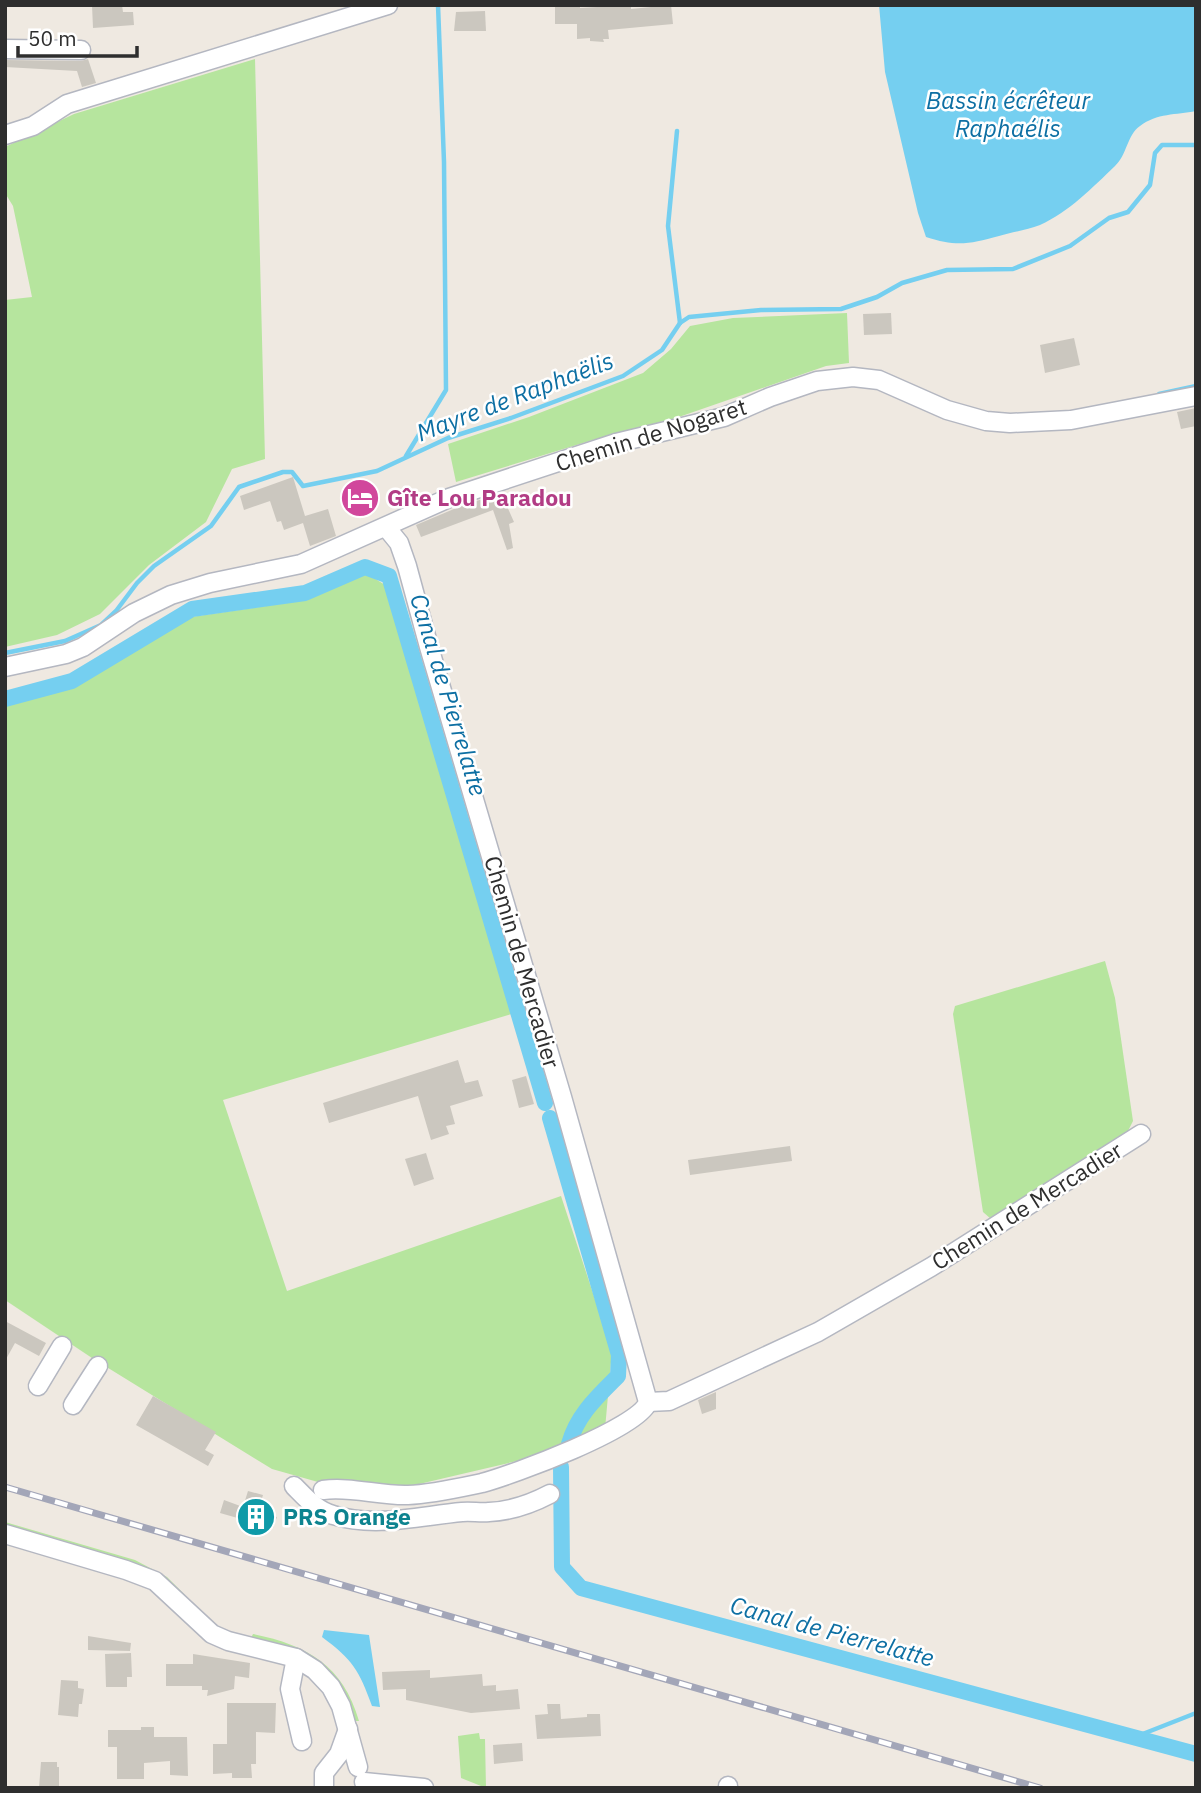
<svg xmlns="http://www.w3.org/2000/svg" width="1201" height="1793" font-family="'IBM Plex Sans',sans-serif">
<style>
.green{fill:#b6e59e}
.water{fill:#75cff0}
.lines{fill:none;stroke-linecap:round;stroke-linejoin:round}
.stream{stroke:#75cff0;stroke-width:4.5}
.canal{stroke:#75cff0;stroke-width:16}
.building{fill:#cbc7bf}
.minor-casing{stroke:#b4b7c1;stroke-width:21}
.minor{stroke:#fff;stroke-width:18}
.rail-casing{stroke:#a3a6b8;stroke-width:7}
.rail{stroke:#fff;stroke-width:4.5;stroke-dasharray:13;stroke-linecap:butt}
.labels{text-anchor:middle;stroke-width:5;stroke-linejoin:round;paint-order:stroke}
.street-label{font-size:23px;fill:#2e2e2e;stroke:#fff}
.hotel-label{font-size:23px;font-weight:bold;fill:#b23c85;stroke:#fff;text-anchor:start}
.culture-label{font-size:23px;font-weight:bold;fill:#0d838f;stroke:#fff;text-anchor:start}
.water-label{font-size:24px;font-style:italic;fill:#0d6fa3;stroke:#fff}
</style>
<rect width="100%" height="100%" fill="#efe9e1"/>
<!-- green -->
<g class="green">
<path d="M 255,59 L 265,459 L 232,469 L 206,522 L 149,565 L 100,614 L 57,635 L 5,647 L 5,300 L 32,297 L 13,206 L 5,193 L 5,147 L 74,114 Z"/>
<path d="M 847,313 L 849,363 L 826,366 L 676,418 L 596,439 L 456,482 L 448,444 L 529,417 L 643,373 L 671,349 L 690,326 L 733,318 Z"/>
<path d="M 366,573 L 385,585 L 515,1013 L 223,1100 L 287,1291 L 561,1196 L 612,1351 L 605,1429 L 517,1461 L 402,1488 L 318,1482 L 272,1469 L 92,1358 L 5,1300 L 5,703 L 77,685 L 191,617 L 307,600 Z"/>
<path d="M 1105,961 L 1115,998 L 1133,1121 L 1126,1135 L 991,1219 L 983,1212 L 953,1014 L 955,1006 Z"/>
<path d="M 5,1522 L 135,1560 L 167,1577 L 185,1595 L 182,1597 L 5,1526 Z"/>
<path d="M 253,1634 C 307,1645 343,1665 359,1721 L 355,1721 L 348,1701 L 340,1687 L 299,1651 L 251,1638 Z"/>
<path d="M 479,1733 L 480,1739 L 485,1739 L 486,1788 L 461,1778 L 458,1736 Z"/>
</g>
<!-- water -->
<g class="water">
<path d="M 879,5 L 1196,5 L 1196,111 C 1176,115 1157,113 1140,126 C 1127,135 1127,155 1115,166 C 1093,187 1069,212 1040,225 C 1027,230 1012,232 999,236 C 970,244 956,247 926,237 L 918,213 L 885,72 Z"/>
<path d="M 324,1630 L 369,1635 L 380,1707 L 372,1706 C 359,1670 353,1660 322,1637 Z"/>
</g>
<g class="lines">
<!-- stream -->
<g class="stream">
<path d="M 677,131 L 668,226 L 680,323"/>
<path d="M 1159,394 L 1196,386"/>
<path d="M 406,456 L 446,390 L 444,162 L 438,5"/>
<path d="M 5,653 L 65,641 L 101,625 L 116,611 L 137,583 L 154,566 L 211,526 L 239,487 L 283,472 L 292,472 L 303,486 L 377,471 L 448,438 L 511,418 L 623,376 L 662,350 L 680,323 L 689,317 L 761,310 L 841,309 L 877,297 L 902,283 L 947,270 L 1013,269 L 1070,246 L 1109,218 L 1128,212 L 1150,185 L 1155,153 L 1162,145 L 1196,145"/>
<path d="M 1135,1737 L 1196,1713"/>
</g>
<!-- canal -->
<g class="canal">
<path d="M 5,699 L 72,681 L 192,609 L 305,593 L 365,567 L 389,576 L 545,1103"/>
<path d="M 550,1118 L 619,1355 L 618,1376 C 597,1397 577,1415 569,1444"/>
<path d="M 561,1467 L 562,1567 L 581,1588 L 1196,1754"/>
</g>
</g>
<!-- building -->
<g class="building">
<path d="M 92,5 L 122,5 L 123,12 L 133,12 L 134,25 L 93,28 Z"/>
<path d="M 555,5 L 580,5 L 580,8 L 631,5 L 631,9 L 671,5 L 673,24 L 608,30 L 609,39 L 603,39 L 604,42 L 590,41 L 590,38 L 577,39 L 577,24 L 555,24 Z"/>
<path d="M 485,11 L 486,31 L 454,31 L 456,12 Z"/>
<path d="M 88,59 L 96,83 L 82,87 L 77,71 L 5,67 L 5,60 L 81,61 Z"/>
<path d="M 891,313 L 892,334 L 864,335 L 863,314 Z"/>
<path d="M 1074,338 L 1080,365 L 1045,373 L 1040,345 Z"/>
<path d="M 1196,408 L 1196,426 L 1181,429 L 1177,412 Z"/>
<path d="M 293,477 L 305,516 L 328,509 L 336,536 L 310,546 L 303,523 L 284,530 L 281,521 L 277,522 L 270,501 L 244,510 L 240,496 Z"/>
<path d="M 501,493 L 514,522 L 509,524 L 513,548 L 507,550 L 493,510 L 421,537 L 416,525 L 461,506 Z"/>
<path d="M 458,1060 L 465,1083 L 478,1080 L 483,1096 L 450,1106 L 455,1124 L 446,1126 L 449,1134 L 431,1140 L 418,1096 L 329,1123 L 323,1103 Z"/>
<path d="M 526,1076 L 534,1104 L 519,1108 L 512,1080 Z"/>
<path d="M 790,1146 L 792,1161 L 690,1175 L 688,1160 Z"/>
<path d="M 426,1153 L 434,1179 L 414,1186 L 405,1159 Z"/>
<path d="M 5,1321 L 46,1343 L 39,1356 L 15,1343 L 5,1361 Z"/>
<path d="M 716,1392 L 716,1409 L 702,1414 L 698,1400 Z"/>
<path d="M 153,1396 L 216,1432 L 205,1450 L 214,1455 L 208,1466 L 136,1425 Z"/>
<path d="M 248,1491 L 263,1495 L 258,1511 L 277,1517 L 273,1528 L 220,1513 L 224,1500 L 243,1507 Z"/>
<path d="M 88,1636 L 131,1643 L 130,1651 L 88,1650 Z"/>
<path d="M 131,1653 L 132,1677 L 127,1677 L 127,1687 L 106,1687 L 105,1654 Z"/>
<path d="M 193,1654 L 250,1663 L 249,1678 L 235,1676 L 234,1689 L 207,1696 L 208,1690 L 202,1690 L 202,1686 L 166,1686 L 166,1664 L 193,1664 Z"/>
<path d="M 430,1670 L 430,1678 L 482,1674 L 483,1686 L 496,1685 L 496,1691 L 518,1689 L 520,1709 L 471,1713 L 406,1700 L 406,1689 L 383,1690 L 382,1672 Z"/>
<path d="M 61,1680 L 78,1681 L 78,1688 L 84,1689 L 82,1704 L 79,1704 L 78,1717 L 58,1715 Z"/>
<path d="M 227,1703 L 276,1703 L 275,1733 L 256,1732 L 256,1764 L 251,1764 L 252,1778 L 232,1778 L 232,1773 L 213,1774 L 213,1744 L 227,1744 Z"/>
<path d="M 547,1704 L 560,1704 L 561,1719 L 587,1717 L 587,1714 L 600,1714 L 601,1736 L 537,1739 L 535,1715 L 548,1714 Z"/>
<path d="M 141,1727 L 154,1727 L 154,1737 L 187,1737 L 188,1776 L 170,1775 L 170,1761 L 144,1763 L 144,1779 L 117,1779 L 117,1747 L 108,1747 L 108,1730 L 141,1730 Z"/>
<path d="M 522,1743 L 523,1761 L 494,1764 L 493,1745 Z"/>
<path d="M 41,1762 L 57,1762 L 57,1767 L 59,1767 L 59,1788 L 39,1788 Z"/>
</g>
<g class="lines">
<!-- minor casing -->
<g class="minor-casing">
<g id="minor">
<path d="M 5,49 L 81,50"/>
<path d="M 5,135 L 33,126 L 67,104 L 388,5"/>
<path d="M 5,667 L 66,654 L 83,647 L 134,613 L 171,595 L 210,583 L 301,564 L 449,498 L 616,443 L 724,417 L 770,397 L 817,381 L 853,377 L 879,380 L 947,410 L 986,421 L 1010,423 L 1071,420 L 1196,396"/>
<path d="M 38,1386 L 62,1346"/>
<path d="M 648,1402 L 669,1401 L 818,1332 L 931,1267 L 1141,1134"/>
<path d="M 73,1405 L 98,1366"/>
<path d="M 294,1486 C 305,1497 317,1511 333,1515 C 375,1528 419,1516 462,1512 C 471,1511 480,1513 489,1512 C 512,1511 531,1504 550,1494"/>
<path d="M 323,1490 C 351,1486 379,1496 408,1495 C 432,1494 458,1488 482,1483 C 512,1475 640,1428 648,1402 L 562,1097 L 429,647 L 407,566 L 399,543 L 386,527"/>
<path d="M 5,1534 L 126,1570 L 155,1581 L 212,1634 L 228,1641 L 296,1658 L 315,1670 L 331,1687 L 341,1706 L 358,1767"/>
<path d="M 296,1658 L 290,1689 L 302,1741"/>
<path d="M 364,1782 L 424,1788"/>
<path d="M 728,1786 L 728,1788"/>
<path d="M 324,1788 L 324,1773 L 339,1754 L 348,1729"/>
</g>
</g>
<!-- minor -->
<use href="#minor" class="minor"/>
<!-- rail casing -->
<g class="rail-casing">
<path id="rail" d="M 5,1487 L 1040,1788"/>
</g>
<!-- rail -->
<use href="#rail" class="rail"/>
</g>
<!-- icons -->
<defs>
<g id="hotel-disc" transform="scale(2.0125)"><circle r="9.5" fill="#d1479c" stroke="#fff"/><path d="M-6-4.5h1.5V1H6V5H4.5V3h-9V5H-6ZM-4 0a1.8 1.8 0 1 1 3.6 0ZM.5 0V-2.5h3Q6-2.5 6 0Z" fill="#fff"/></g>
<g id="building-disc" transform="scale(2.0125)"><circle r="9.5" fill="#0f9aa8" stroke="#fff"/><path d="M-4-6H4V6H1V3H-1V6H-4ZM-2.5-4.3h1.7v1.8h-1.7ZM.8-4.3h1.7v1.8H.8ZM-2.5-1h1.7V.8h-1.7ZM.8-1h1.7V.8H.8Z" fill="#fff"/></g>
</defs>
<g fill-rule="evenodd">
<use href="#hotel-disc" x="360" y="498"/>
<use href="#building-disc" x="256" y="1517"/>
</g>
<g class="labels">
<!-- street labels -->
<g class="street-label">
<text transform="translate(651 435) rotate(-17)" y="8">Chemin de Nogaret</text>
<text transform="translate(522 962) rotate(74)" y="8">Chemin de Mercadier</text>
<text transform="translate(1027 1206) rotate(-32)" y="8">Chemin de Mercadier</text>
</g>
<!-- hotel labels -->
<g class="hotel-label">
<text x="387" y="506">Gîte Lou Paradou</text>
</g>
<!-- culture labels -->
<g class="culture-label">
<text x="283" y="1525">PRS Orange</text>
</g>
<!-- water labels -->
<g class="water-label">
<text x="1008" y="109">Bassin écrêteur<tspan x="1008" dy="28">Raphaélis</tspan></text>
<text transform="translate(515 397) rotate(-21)" y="8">Mayre de Raphaëlis</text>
<text transform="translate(448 695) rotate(73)" y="8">Canal de Pierrelatte</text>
<text transform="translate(832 1632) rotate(15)" y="8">Canal de Pierrelatte</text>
</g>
</g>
<!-- border -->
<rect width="1201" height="1793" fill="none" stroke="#2e2e2e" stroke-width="14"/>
<!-- scale -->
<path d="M18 46v10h119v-10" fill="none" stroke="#2e2e2e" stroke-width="3.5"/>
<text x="28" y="46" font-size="21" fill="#2e2e2e" stroke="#ffffff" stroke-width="5" paint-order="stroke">50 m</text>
</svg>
